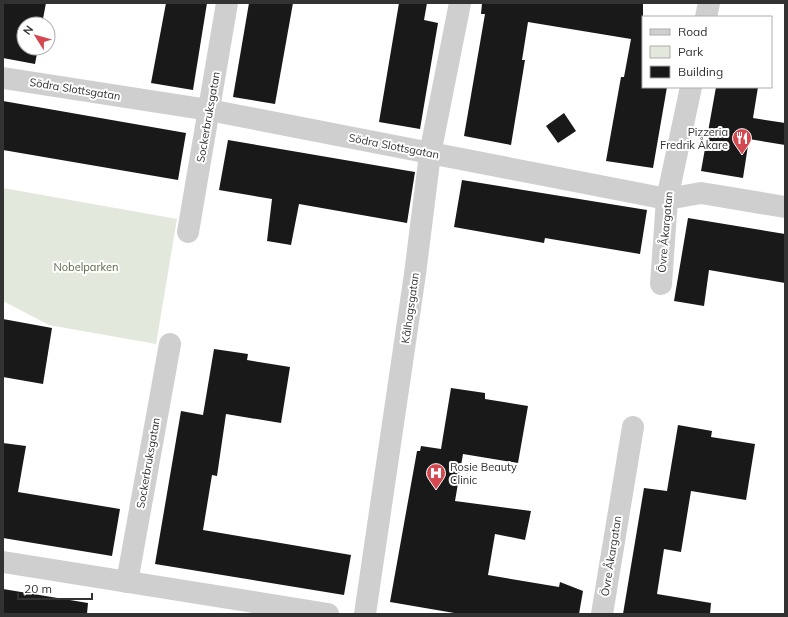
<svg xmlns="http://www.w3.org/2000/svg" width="788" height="617" font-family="Mulish,sans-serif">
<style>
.green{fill:#e2e8dc}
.building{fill:#191919}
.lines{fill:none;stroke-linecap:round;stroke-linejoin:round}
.minor{stroke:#cfcfcf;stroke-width:22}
.labels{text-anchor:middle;stroke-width:4;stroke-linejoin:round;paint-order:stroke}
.street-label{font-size:11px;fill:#323232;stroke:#fff}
.poi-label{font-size:11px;fill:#323232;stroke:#fff;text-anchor:end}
.park-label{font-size:11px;fill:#546a43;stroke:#fff}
</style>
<rect width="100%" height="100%" fill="#fff"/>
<!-- green -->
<path class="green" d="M 3,188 L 177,219 L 156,344 L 49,325 L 3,301 Z"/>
<!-- building -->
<g class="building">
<path d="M 3,3 L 46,3 L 42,24 L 24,24 L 24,48 L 38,48 L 35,64 L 3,58 Z"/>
<path d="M 166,3 L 207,3 L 193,90 L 151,83 Z"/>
<path d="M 249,3 L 293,3 L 275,104 L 233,97 Z"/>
<path d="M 399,3 L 427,3 L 424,20 L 438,23 L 420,129 L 379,122 Z"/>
<path d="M 482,3 L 643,3 L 643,87 L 667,87 L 653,168 L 606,161 L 621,77 L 624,77 L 631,39 L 528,22 L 522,60 L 525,60 L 511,145 L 464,136 L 485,14 L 481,14 Z"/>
<path d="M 716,87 L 758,87 L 753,118 L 785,123 L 785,145 L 749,139 L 743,178 L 701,171 Z"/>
<path d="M 3,101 L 186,133 L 178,180 L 3,150 Z"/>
<path d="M 564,113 L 576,131 L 558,143 L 546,126 Z"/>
<path d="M 228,140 L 415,172 L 407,223 L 299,204 L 291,245 L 267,241 L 272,199 L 219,190 Z"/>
<path d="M 462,180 L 647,210 L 640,254 L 545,238 L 544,243 L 454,227 Z"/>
<path d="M 688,218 L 785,234 L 785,283 L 709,270 L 704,306 L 674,301 Z"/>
<path d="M 3,319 L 52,328 L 43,384 L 3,377 Z"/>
<path d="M 214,349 L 248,354 L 247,360 L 290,367 L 281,423 L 226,414 L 217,476 L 212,475 L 203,530 L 351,555 L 344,595 L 155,564 L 181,411 L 203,415 Z"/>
<path d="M 451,388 L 485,393 L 485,399 L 528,406 L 518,463 L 463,454 L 455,501 L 531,511 L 525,540 L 495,534 L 488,575 L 559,587 L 560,582 L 583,591 L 579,614 L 460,614 L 390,602 L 417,451 L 420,451 L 421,446 L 441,449 Z"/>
<path d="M 678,425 L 712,431 L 711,437 L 755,444 L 746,500 L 691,491 L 681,552 L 664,549 L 657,594 L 711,603 L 710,614 L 623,614 L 644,488 L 667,491 Z"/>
<path d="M 3,443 L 26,446 L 18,492 L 120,509 L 112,556 L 3,538 Z"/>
<path d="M 3,589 L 88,603 L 87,614 L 3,614 Z"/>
</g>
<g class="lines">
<!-- minor -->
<g class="minor">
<path d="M 706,17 L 709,3"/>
<path d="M 3,78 L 209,110 L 667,199 L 701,193 L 785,207"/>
<path d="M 188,232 L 227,3"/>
<path d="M 661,284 L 667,199 L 691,87"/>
<path d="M 3,562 L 328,614"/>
<path d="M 127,582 L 170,344"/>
<path d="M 365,614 L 415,274 L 430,154 L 460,3"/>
<path d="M 602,614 L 633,427"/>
</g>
</g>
<!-- icons -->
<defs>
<g id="restaurant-pin" transform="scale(1)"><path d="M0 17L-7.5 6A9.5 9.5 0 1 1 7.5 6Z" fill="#d44850" stroke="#fff"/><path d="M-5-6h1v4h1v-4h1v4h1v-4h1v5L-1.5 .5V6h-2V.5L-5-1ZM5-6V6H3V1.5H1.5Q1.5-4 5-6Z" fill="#fff"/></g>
<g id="hospital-pin" transform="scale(1)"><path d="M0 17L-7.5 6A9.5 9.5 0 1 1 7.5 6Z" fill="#d44850" stroke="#fff"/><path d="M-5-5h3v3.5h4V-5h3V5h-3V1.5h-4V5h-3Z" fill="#fff"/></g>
</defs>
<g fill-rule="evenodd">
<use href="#restaurant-pin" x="742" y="138"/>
<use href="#hospital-pin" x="436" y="473"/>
</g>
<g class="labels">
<!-- street labels -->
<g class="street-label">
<text transform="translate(75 89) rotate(9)" y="4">Södra Slottsgatan</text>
<text transform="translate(208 117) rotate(-80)" y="4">Sockerbruksgatan</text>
<text transform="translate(394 146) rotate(11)" y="4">Södra Slottsgatan</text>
<text transform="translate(665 232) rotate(-85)" y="4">Övre Åkargatan</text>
<text transform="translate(410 308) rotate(-82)" y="4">Kålhagsgatan</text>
<text transform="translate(148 463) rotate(-80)" y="4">Sockerbruksgatan</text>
<text transform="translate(611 556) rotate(-81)" y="4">Övre Åkargatan</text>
</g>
<!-- poi labels -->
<g class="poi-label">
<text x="728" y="136">Pizzeria<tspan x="728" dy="13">Fredrik Åkare</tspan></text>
<text x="450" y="471" text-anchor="start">Rosie Beauty<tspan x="450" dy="13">Clinic</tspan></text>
</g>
<!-- park labels -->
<g class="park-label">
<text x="86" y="271">Nobelparken</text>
</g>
</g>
<!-- border -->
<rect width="788" height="617" fill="none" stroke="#323232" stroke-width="8"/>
<!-- legend -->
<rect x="642" y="16" width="130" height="72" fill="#ffffff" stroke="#adadad"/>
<rect x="650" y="29" width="20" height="6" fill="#cfcfcf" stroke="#adadad"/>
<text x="678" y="36" font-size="12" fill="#323232">Road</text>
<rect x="650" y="46" width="20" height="12" fill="#e2e8dc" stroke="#adadad"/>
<text x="678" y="56" font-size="12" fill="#323232">Park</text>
<rect x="650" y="66" width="20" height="12" fill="#191919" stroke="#adadad"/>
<text x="678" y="76" font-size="12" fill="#323232">Building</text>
<!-- north arrow -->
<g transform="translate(36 36) rotate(307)"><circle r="19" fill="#ffffff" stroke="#adadad"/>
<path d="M0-3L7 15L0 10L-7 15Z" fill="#d44850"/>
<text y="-6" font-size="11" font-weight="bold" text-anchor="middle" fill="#323232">N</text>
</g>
<!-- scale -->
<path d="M18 593v6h74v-6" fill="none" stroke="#323232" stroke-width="2"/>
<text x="24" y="593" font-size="12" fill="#323232" stroke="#ffffff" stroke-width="3" paint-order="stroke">20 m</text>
</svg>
